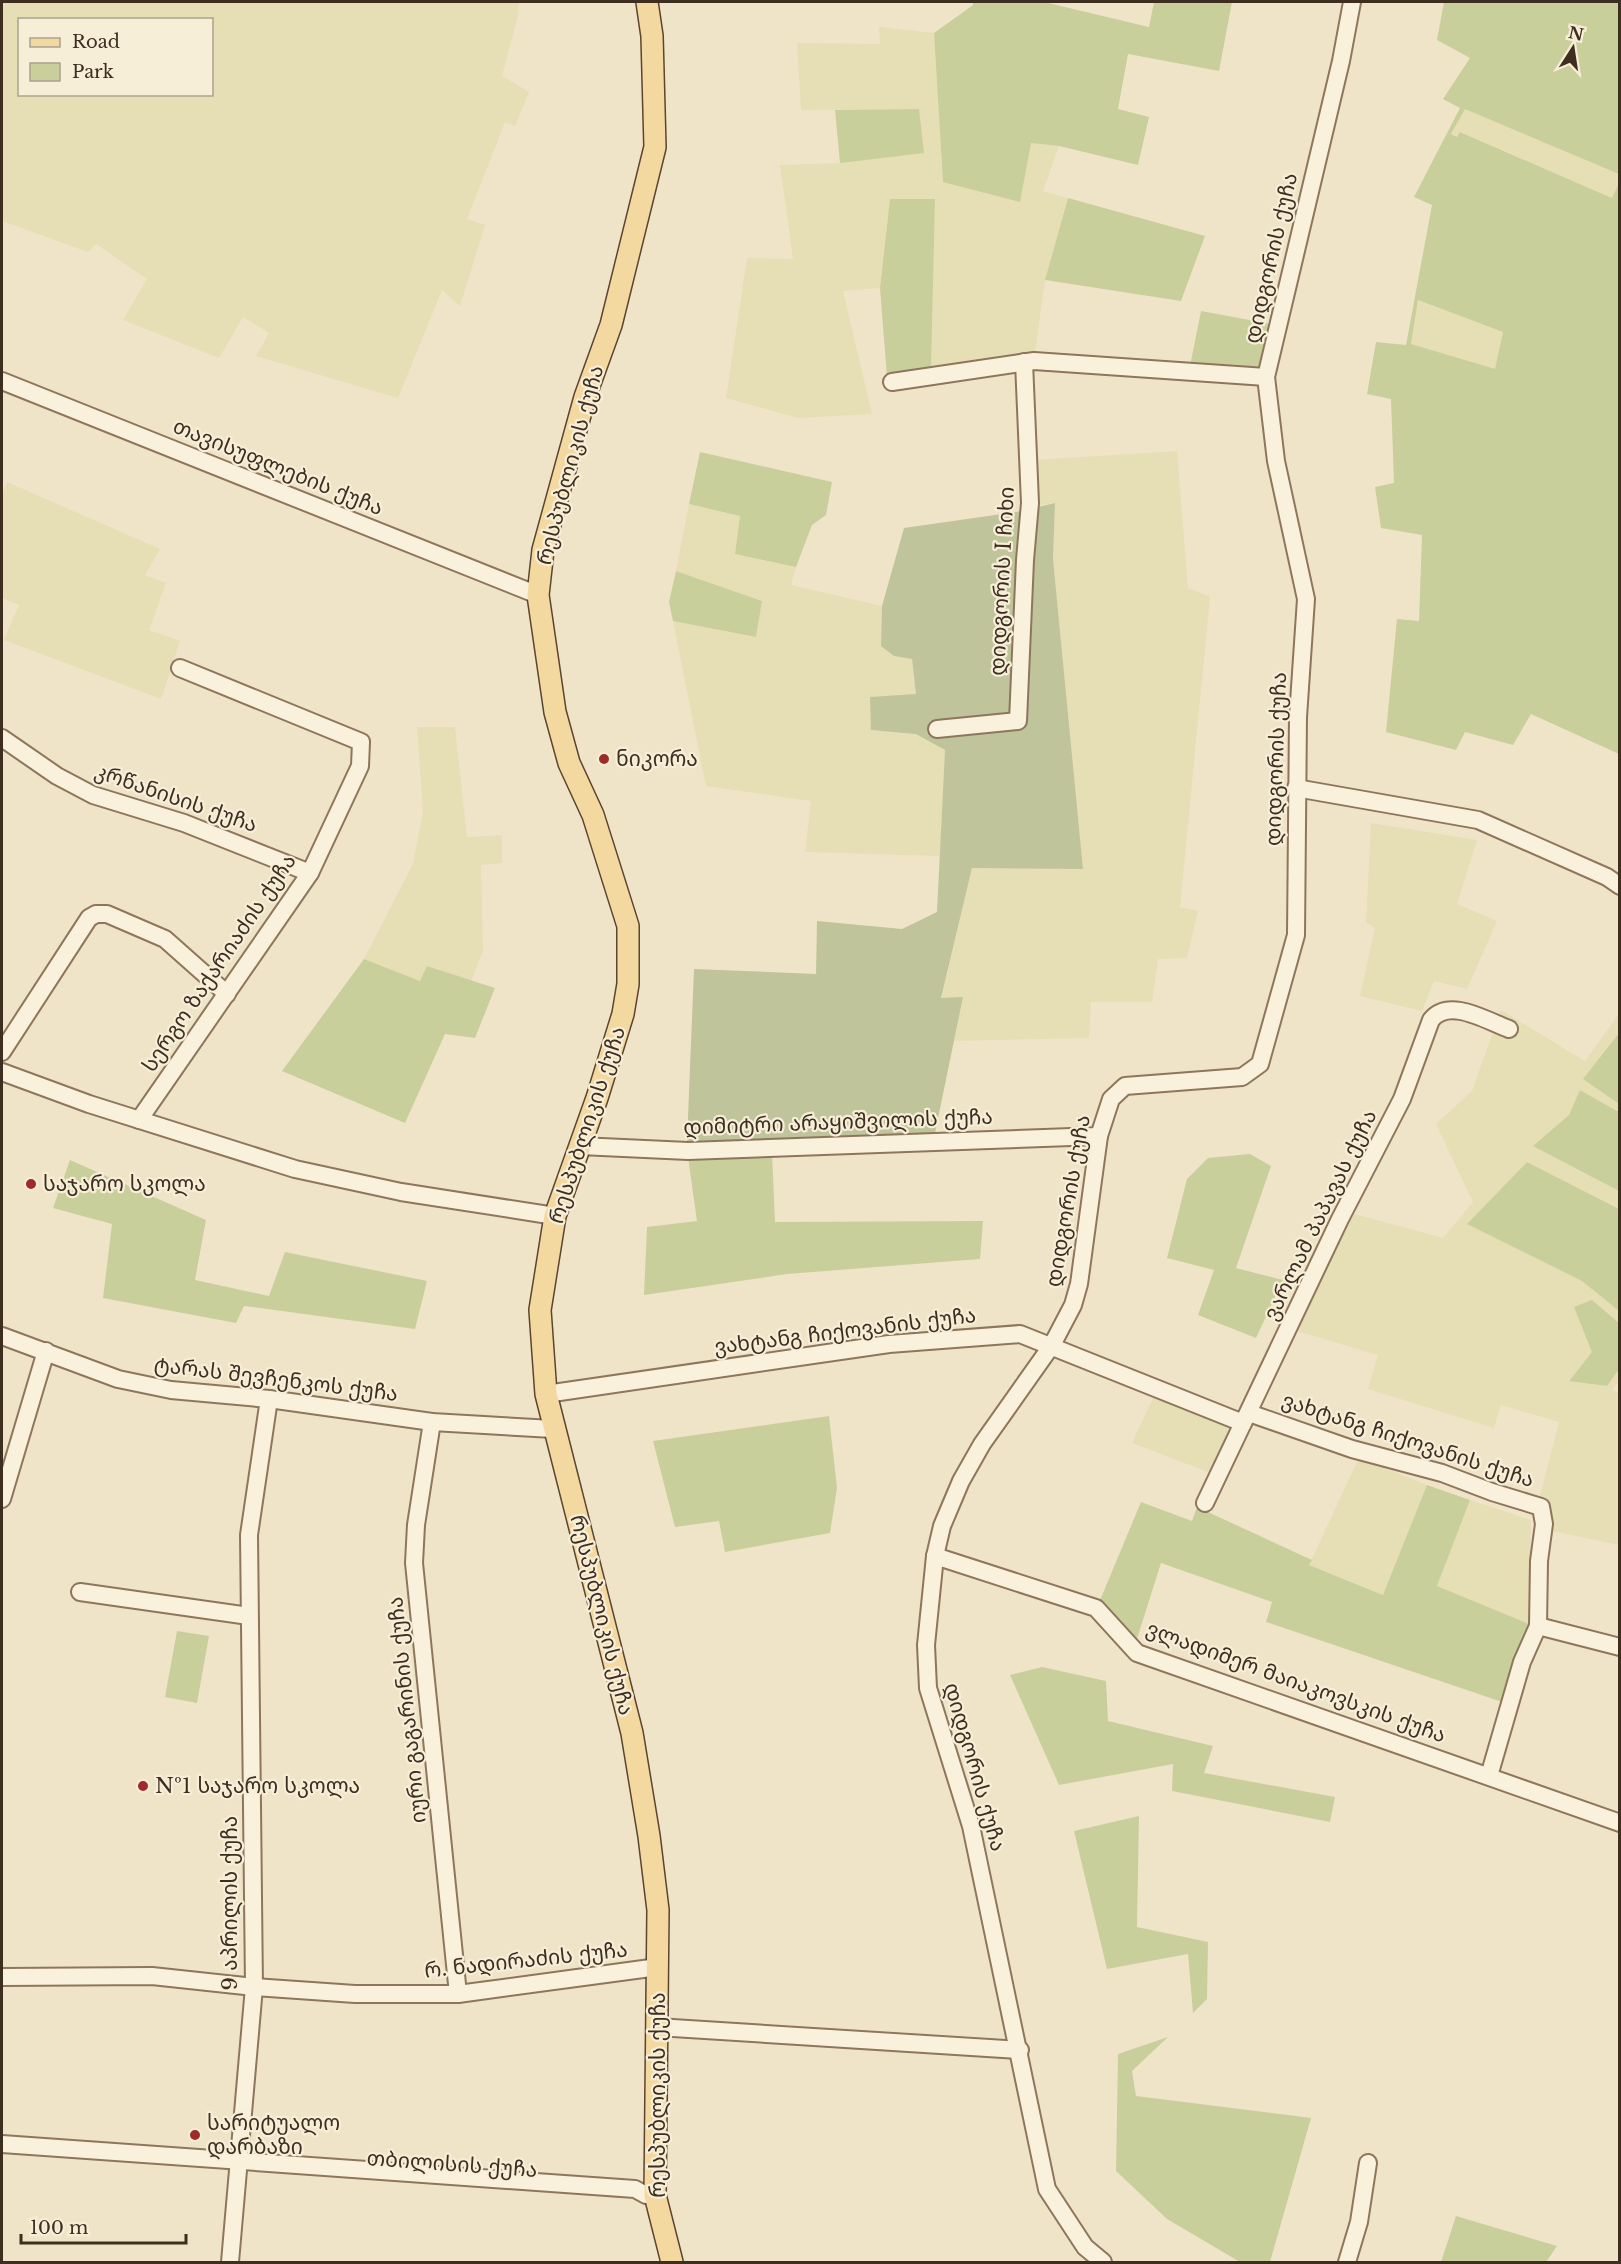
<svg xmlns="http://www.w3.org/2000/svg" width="1621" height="2264" font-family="'Libre Baskerville','Noto Sans Georgian',serif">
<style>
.farmland{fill:#e6deb5;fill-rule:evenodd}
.green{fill:#c9cf9b;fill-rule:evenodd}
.cemetery{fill:#bfc49a}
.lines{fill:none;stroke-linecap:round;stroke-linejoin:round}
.minor-casing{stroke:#8d765c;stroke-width:20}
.major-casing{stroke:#5b4430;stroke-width:24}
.minor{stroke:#faf1dc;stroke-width:16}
.major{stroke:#f3d9a0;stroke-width:21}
.poi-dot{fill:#9e2a2b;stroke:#f7eed8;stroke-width:2}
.labels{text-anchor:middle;stroke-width:4.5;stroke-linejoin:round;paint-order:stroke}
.street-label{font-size:21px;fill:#3d2e20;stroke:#f7eed8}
.poi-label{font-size:21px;fill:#3d2e20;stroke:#f7eed8;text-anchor:start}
</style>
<rect width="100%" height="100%" fill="#f0e4c8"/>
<!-- farmland -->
<g class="farmland">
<path d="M 2,2 L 519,2 L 518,16 L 502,76 L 529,92 L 515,126 L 505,122 L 467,219 L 485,225 L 460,306 L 442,290 L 398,398 L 256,356 L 269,333 L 243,317 L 219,358 L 123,320 L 147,279 L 96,244 L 88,252 L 2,221 ZM 20,20 L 212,20 L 212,94 L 20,94 Z"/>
<path d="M 879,27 L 934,33 L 943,182 L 1031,143 L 1059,146 L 1043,191 L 1068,198 L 1045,280 L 1035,353 L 931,371 L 935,200 L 890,199 L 880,288 L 843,291 L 872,414 L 798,418 L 726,398 L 747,258 L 793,259 L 780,165 L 840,163 L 919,109 L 801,110 L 797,43 L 880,44 Z"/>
<path d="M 1465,108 L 1619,174 L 1619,183 L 1612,198 L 1461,132 L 1457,137 L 1451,134 Z"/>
<path d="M 1418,300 L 1503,332 L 1495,370 L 1411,344 Z"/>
<path d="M 1177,451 L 1188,588 L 1210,597 L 1180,907 L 1198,911 L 1187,958 L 1158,959 L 1152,1002 L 1091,1002 L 1089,1038 L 954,1041 L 963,997 L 941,999 L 972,868 L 1083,869 L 1053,559 L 1055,503 L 1034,506 L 1035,460 Z"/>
<path d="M 7,482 L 160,549 L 145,575 L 166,583 L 149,630 L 180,641 L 161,699 L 4,640 L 19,605 L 2,598 L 2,495 Z"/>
<path d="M 689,504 L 740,516 L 735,554 L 796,567 L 791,585 L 882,606 L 881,646 L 894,656 L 912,659 L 916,694 L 871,730 L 916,733 L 945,749 L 940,856 L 805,852 L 811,801 L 706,786 L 673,621 L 756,637 L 762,601 L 676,571 Z"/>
<path d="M 417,727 L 455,727 L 467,837 L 502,835 L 502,863 L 481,865 L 483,951 L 471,981 L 428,966 L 420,981 L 364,959 L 413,864 L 423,811 Z"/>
<path d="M 1371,823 L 1477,840 L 1457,904 L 1497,921 L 1467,989 L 1434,981 L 1422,1011 L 1360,996 L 1375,928 L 1366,922 Z"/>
<path d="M 1501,1010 L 1585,1061 L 1619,1014 L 1619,1033 L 1583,1079 L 1619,1104 L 1619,1109 L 1617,1111 L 1580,1090 L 1569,1115 L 1534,1146 L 1619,1191 L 1619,1209 L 1527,1162 L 1467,1224 L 1582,1281 L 1619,1311 L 1619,1323 L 1592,1300 L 1592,1352 L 1569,1380 L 1606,1386 L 1619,1369 L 1619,1381 L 1612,1390 L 1620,1394 L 1619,1545 L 1547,1530 L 1539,1500 L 1559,1422 L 1501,1405 L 1494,1428 L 1368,1389 L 1378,1355 L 1297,1331 L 1351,1213 L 1443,1238 L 1473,1202 L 1436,1124 L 1472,1091 Z"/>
<path d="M 1156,1392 L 1237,1424 L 1213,1474 L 1132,1443 Z"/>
<path d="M 1359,1458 L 1427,1485 L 1384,1595 L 1309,1565 Z"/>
<path d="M 1470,1500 L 1531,1520 L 1529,1624 L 1437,1586 Z"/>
</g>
<!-- green -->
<g class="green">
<path d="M 973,2 L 1044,2 L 1149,27 L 1154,2 L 1232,2 L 1219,71 L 1128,54 L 1118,109 L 1149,117 L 1138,165 L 1059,146 L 1031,143 L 1020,202 L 943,182 L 934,33 L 973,5 Z"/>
<path d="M 1444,2 L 1619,2 L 1619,174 L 1465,109 L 1451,134 L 1457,137 L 1460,132 L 1612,198 L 1619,183 L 1619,754 L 1531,714 L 1513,745 L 1465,732 L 1456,750 L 1386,732 L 1397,619 L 1419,621 L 1422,535 L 1381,528 L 1375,487 L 1394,483 L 1391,399 L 1367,394 L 1376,342 L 1406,345 L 1432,205 L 1414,197 L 1460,108 L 1443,99 L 1470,58 L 1437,40 ZM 1418,300 L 1503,332 L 1495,369 L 1411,344 Z"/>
<path d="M 919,109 L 924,153 L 840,163 L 835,110 Z"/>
<path d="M 1068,198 L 1205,236 L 1181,301 L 1045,280 Z"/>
<path d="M 890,199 L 935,199 L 931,371 L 887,377 L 880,288 Z"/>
<path d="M 1201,311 L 1271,324 L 1259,374 L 1190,366 Z"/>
<path d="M 700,452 L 832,482 L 826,515 L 812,525 L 796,567 L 735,554 L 740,516 L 689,504 Z"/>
<path d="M 676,571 L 762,601 L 756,637 L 673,621 L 669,602 Z"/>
<path d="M 364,959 L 420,981 L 427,966 L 495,988 L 475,1038 L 445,1034 L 405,1123 L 282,1071 Z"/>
<path d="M 1619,1033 L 1619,1104 L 1583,1079 Z"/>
<path d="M 1580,1090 L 1617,1111 L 1619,1109 L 1619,1191 L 1533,1146 L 1569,1115 Z"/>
<path d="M 772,1153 L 775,1222 L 983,1221 L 980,1259 L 787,1274 L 644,1295 L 647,1227 L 697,1221 L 688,1157 Z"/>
<path d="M 1250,1154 L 1271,1166 L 1236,1268 L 1283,1280 L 1256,1338 L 1198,1315 L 1214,1270 L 1167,1258 L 1187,1179 L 1208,1158 Z"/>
<path d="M 70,1160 L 206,1220 L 195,1280 L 269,1296 L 285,1252 L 427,1281 L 415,1329 L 244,1306 L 236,1323 L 103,1298 L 112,1224 L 53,1208 Z"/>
<path d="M 1527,1162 L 1619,1209 L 1619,1311 L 1582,1281 L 1467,1224 Z"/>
<path d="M 1592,1300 L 1619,1323 L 1619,1369 L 1607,1386 L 1569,1381 L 1592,1352 L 1574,1307 Z"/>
<path d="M 829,1416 L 837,1488 L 830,1533 L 725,1552 L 719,1521 L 675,1527 L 653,1441 Z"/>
<path d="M 1427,1485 L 1470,1500 L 1437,1586 L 1529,1624 L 1505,1703 L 1266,1622 L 1272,1602 L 1161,1563 L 1135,1645 L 1098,1605 L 1141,1502 L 1192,1521 L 1197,1507 L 1312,1560 L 1309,1565 L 1383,1595 Z"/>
<path d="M 177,1631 L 209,1636 L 197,1703 L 165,1697 Z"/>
<path d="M 1042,1667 L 1106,1681 L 1108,1721 L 1213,1746 L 1204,1773 L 1335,1797 L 1330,1822 L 1172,1791 L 1173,1764 L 1059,1785 L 1010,1675 Z"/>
<path d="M 1139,1816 L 1137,1927 L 1208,1942 L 1207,1999 L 1193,2013 L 1188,1954 L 1107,1969 L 1074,1831 Z"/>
<path d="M 1168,2037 L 1132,2071 L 1136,2096 L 1311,2118 L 1270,2262 L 1240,2262 L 1167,2219 L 1116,2171 L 1118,2054 Z"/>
<path d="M 1456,2216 L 1557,2246 L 1546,2262 L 1441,2262 Z"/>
</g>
<!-- cemetery -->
<path class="cemetery" d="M 1055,503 L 1053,559 L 1083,869 L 972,868 L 941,998 L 963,997 L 935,1133 L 687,1142 L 694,969 L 816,974 L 817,921 L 902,929 L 937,912 L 945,750 L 916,734 L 871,730 L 870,697 L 916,694 L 912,659 L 894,656 L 881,646 L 882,606 L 904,528 L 1016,512 Z"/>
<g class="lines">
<!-- minor casing -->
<g class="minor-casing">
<g id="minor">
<path d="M 2,381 L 538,595"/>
<path d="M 892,382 L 1034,361 L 1266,377"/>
<path d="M 937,729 L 1018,721 L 1025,560 L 1030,503 L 1024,362"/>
<path d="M 2,738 L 57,776 L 93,795 L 184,823 L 310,873"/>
<path d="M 1296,788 L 1478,820 L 1607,877 L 1620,886"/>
<path d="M 2,1052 L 89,918 L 96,914 L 107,914 L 165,939 L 227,994"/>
<path d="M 2,1072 L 89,1104 L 295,1169 L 401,1192 L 555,1216"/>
<path d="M 139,1120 L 310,873 L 360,766 L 361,742 L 180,668"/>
<path d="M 580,1146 L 688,1151 L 1099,1136"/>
<path d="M 2,1336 L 118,1379 L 171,1390 L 269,1399 L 432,1422 L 553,1429"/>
<path d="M 546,1394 L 889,1344 L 1020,1334 L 1243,1423"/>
<path d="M 1249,1413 L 1352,1449 L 1442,1473 L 1492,1492 L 1541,1507 L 1544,1524 L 1539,1561 L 1538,1626"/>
<path d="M 432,1422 L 416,1525 L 414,1563 L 458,1994"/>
<path d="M 2,1499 L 46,1351"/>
<path d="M 1205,1503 L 1340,1219 L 1402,1099 L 1431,1020 C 1449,997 1487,1021 1509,1029"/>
<path d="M 935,1556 L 1096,1608 L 1137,1653 L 1620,1823"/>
<path d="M 80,1592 L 249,1616"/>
<path d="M 1489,1776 L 1522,1662 L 1538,1626 L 1620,1647"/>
<path d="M 2,1977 L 152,1976 L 254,1987 L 355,1994 L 458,1994 L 658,1967"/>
<path d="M 657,2027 L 1020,2050"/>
<path d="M 2,2144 L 635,2189 L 646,2195 L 655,2195"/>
<path d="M 230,2262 L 254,1987 L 249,1535 L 269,1399"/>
<path d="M 1103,2262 L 1085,2247 L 1047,2189 L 971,1826 L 928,1688 L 926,1645 L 935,1556 L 942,1526 L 961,1481 L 982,1444 L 1052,1345 L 1073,1305 L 1079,1284 L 1099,1136 L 1111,1099 L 1125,1086 L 1242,1077 L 1260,1064 L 1296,935 L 1298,717 L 1306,599 L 1276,461 L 1266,377 L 1341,61 L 1352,2"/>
<path d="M 1347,2262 L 1359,2222 L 1368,2163"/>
</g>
</g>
<!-- major casing -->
<g class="major-casing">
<path id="major" d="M 647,2 L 652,36 L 655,147 L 611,325 L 585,397 L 543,550 L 538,595 L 555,712 L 569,763 L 593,815 L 628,926 L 628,984 L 623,1014 L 597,1098 L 555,1216 L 540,1310 L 546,1394 L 632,1733 L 649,1836 L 658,1910 L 655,2195 L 672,2262"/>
</g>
<!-- minor -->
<use href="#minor" class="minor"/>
<!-- major -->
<use href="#major" class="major"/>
</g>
<!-- markers -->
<g class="poi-dot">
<circle cx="604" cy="759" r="6"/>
<circle cx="31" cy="1184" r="6"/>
<circle cx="143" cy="1786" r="6"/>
<circle cx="195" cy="2135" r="6"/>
</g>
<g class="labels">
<!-- street labels -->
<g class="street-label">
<text transform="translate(1271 258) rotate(-77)" y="7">დიდგორის ქუჩა</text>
<text transform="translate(570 465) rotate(-75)" y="7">რესპუბლიკის ქუჩა</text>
<text transform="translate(278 467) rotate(22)" y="7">თავისუფლების ქუჩა</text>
<text transform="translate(1002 581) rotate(-87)" y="7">დიდგორის I ჩიხი</text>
<text transform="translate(1276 759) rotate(-88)" y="7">დიდგორის ქუჩა</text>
<text transform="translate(176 798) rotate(19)" y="7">კრწანისის ქუჩა</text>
<text transform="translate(219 963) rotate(-56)" y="7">სერგო ზაქარიაძის ქუჩა</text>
<text transform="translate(838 1122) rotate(-2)" y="7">დიმიტრი არაყიშვილის ქუჩა</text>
<text transform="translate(587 1125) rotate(-72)" y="7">რესპუბლიკის ქუჩა</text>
<text transform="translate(1068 1201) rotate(-80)" y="7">დიდგორის ქუჩა</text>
<text transform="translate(1320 1215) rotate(-64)" y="7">ვარლამ პაპავას ქუჩა</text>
<text transform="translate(845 1331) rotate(-7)" y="7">ვახტანგ ჩიქოვანის ქუჩა</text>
<text transform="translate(276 1379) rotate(7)" y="7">ტარას შევჩენკოს ქუჩა</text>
<text transform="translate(1408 1440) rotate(18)" y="7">ვახტანგ ჩიქოვანის ქუჩა</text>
<text transform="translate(602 1615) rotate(76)" y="7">რესპუბლიკის ქუჩა</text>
<text transform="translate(1296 1682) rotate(20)" y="7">ვლადიმერ მაიაკოვსკის ქუჩა</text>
<text transform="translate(407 1710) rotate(-96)" y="7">იური გაგარინის ქუჩა</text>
<text transform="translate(975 1767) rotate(74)" y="7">დიდგორის ქუჩა</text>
<text transform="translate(230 1903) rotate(-90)" y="7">9 აპრილის ქუჩა</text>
<text transform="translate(526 1960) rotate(-6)" y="7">რ. ნადირაძის ქუჩა</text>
<text transform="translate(658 2095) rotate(-90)" y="7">რესპუბლიკის ქუჩა</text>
<text transform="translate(452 2164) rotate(4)" y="7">თბილისის ქუჩა</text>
</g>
<!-- poi labels -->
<g class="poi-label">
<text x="616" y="766">ნიკორა</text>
<text x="43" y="1191">საჯარო სკოლა</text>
<text x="155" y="1793">№1 საჯარო სკოლა</text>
<text x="207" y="2130">სარიტუალო<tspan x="207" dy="24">დარბაზი</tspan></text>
</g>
</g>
<!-- border -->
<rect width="1621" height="2264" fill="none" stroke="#3d2e20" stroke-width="6"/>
<!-- legend -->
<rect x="18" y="18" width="195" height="78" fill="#f7eed8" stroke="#ada18e" stroke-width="1.5"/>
<rect x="30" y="38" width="30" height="9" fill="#f3d9a0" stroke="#ada18e" stroke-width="1.5"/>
<text x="72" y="48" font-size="18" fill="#3d2e20">Road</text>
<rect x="30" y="63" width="30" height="18" fill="#c9cf9b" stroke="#ada18e" stroke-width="1.5"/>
<text x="72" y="78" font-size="18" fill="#3d2e20">Park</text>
<!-- north arrow -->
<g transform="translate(1573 48) rotate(12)" stroke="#f7eed8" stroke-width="4.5" paint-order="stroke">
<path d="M0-4.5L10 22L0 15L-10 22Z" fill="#3d2e20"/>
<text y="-9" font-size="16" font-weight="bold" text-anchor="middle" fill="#3d2e20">N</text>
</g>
<!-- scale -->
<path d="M21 2234v9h165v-9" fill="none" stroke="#3d2e20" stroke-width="3"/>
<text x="30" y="2234" font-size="18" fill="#3d2e20" stroke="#f7eed8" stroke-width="4.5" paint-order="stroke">100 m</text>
</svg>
